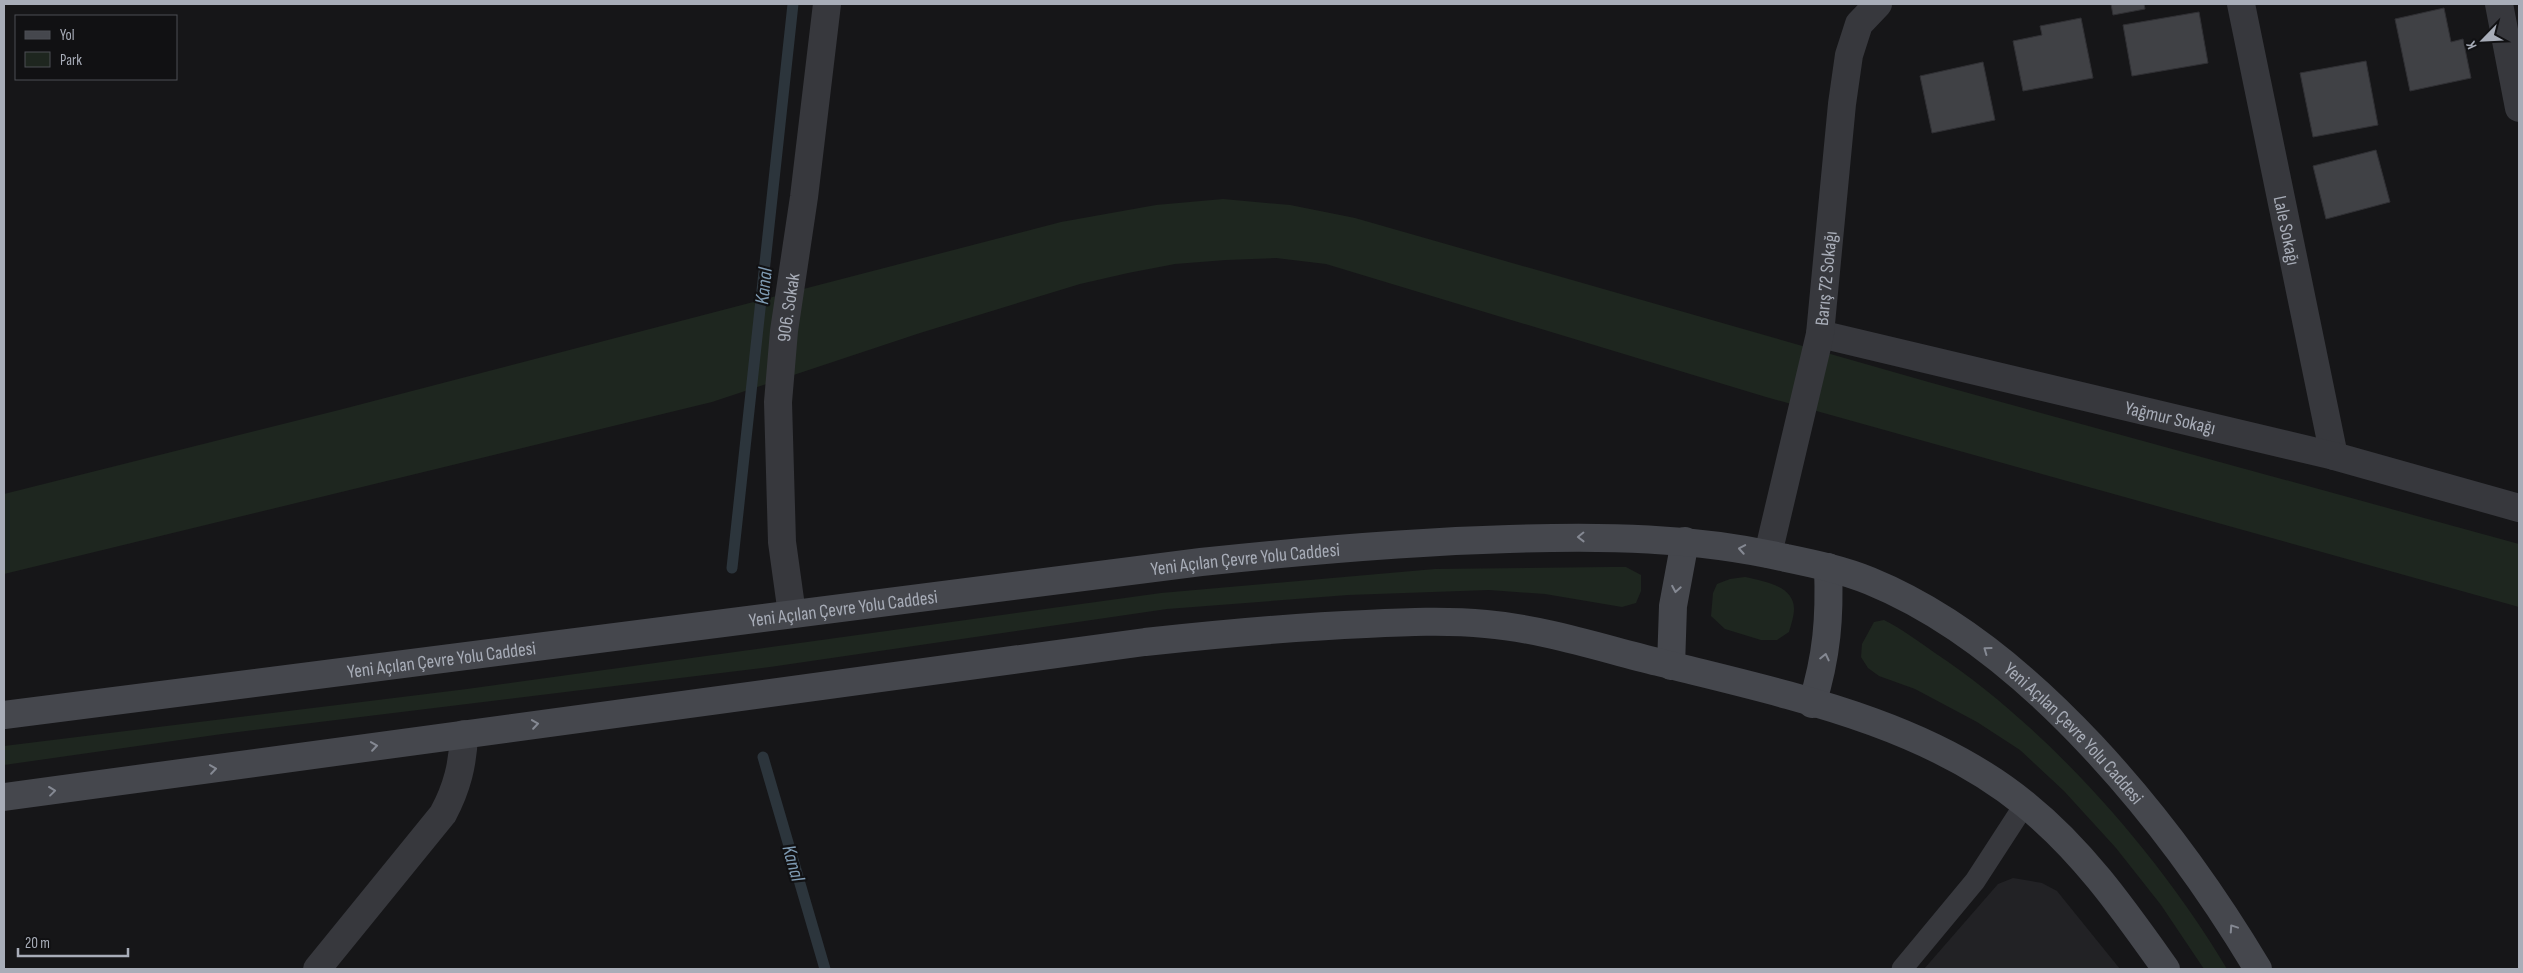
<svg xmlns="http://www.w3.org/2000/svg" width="2523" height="973" font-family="'Sofia Sans Condensed',sans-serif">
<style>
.built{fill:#222225}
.green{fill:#1e261f}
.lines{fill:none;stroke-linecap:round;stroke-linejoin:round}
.stream{stroke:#2c353c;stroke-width:11}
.building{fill:#404145;stroke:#303034}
.service{stroke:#37383d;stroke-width:21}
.minor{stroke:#37383d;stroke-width:28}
.tertiary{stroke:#37383d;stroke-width:28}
.secondary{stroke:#45474d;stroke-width:28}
.oneway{stroke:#858993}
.labels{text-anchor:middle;stroke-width:4.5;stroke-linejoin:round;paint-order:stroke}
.street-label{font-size:19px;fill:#a8adb8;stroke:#111113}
.water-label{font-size:20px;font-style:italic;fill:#7f9bb3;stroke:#111113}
</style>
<rect width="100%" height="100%" fill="#161618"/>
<!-- built -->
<path class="built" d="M 2013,878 L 2042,883 L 2057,891 L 2120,969 L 1924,969 L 1998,884 Z"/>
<!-- green -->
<g class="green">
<path d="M 1223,199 L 1290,205 L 1355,218 L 1932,383 L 2519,544 L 2519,607 L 1766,397 L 1326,264 L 1276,258 L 1226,260 L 1175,264 L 1128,273 L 1080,284 L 920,333 L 712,402 L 4,574 L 4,494 L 339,410 L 1061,222 L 1156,205 Z"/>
<path d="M 1610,567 L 1626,567 L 1641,575 L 1641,591 L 1636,603 L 1622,607 L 1545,594 L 1489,590 L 1348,595 L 1167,609 L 770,667 L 222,734 L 4,765 L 4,746 L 467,689 L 1161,593 L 1435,569 Z"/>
<path d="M 1745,577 C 1762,581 1794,585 1794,609 C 1794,616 1791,625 1789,632 L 1777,640 L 1761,640 L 1725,629 L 1711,616 L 1713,593 L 1717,584 L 1730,579 Z"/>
<path d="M 1884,620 C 1902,629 1918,641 1935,653 C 2048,728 2158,853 2227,969 L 2204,969 L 2161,905 L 2116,848 L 2064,791 L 2020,750 L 1977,722 L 1915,689 L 1879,676 L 1868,668 L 1861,657 L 1862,644 L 1874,622 Z"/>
</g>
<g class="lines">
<!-- stream -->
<g class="stream">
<path d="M 732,568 L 793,4"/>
<path d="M 763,757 L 825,969"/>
</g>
</g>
<!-- building -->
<g class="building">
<path d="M 2111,4 L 2144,4 L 2145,9 L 2113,15 Z"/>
<path d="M 2444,8 L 2451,42 L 2463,39 L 2471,78 L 2410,91 L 2395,19 Z"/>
<path d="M 2199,12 L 2208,63 L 2132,76 L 2123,25 Z"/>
<path d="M 2081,18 L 2093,78 L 2023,91 L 2013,41 L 2042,35 L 2040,26 Z"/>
<path d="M 2366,61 L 2378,125 L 2313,137 L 2300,73 Z"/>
<path d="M 1983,62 L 1995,120 L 1932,133 L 1920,76 Z"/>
<path d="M 2376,150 L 2390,202 L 2326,219 L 2313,166 Z"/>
</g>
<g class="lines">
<!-- service -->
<path class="service" d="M 1902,969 L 1975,881 L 2025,804"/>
<!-- minor -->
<g class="minor">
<path id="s1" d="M 2241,4 L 2334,456"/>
<path d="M 2499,4 L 2519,108"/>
<path id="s2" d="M 1820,334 L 2334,456 L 2519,508"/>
<path id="s3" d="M 1768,554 L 1820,334 L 1842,104 L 1849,55 L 1859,24 L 1878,4"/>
<path d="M 317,969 L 443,814 C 457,788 463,764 464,734"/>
</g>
<!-- tertiary -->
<path class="tertiary" id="s4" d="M 792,614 L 782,542 L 778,402 L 784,331 L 804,197 L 827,4"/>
<!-- secondary -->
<g class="secondary">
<path d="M 1671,666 L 1673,606 L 1685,541"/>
<path d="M 1812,704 C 1827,656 1830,617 1828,567"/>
<path id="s5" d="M 4,715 L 1201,562 C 1304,551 1406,542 1509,539 C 1603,536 1695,537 1786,558 C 1815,564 1843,570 1870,581 C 2029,646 2172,825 2258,969"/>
<path d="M 4,797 L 1145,642 C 1219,634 1292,627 1366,624 C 1406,622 1446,620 1486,624 C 1544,629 1601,648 1658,662 C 1783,694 1924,721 2026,805 C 2083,851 2124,910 2166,969"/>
</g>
</g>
<!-- one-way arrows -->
<defs><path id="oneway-chevron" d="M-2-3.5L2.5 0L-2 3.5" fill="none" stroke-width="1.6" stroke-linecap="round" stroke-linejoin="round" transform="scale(1.25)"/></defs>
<g class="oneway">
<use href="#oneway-chevron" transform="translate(1581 537) rotate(179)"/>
<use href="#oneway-chevron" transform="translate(1742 549) rotate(-170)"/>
<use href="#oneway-chevron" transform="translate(1676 589) rotate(100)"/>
<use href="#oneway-chevron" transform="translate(1987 650) rotate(-144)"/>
<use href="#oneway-chevron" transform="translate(1825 657) rotate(-77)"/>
<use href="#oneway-chevron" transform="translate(535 724) rotate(-8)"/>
<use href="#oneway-chevron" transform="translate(374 746) rotate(-8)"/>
<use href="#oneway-chevron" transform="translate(213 769) rotate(-8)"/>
<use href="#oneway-chevron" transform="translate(52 791) rotate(-7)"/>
<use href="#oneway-chevron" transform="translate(2233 928) rotate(-124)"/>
</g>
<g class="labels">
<!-- street labels -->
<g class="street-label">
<text dy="7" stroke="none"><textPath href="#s1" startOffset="231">Lale Sokağı</textPath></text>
<text dy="7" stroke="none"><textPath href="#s3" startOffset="282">Barış 72 Sokağı</textPath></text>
<text dy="7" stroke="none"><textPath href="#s4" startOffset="308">906. Sokak</textPath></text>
<text dy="7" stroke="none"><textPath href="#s2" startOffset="360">Yağmur Sokağı</textPath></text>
<text dy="7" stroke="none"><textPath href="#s5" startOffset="1251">Yeni Açılan Çevre Yolu Caddesi</textPath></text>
<text dy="7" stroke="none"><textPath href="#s5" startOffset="846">Yeni Açılan Çevre Yolu Caddesi</textPath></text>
<text dy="7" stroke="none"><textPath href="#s5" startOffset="441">Yeni Açılan Çevre Yolu Caddesi</textPath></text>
<text dy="7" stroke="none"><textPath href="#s5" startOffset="2138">Yeni Açılan Çevre Yolu Caddesi</textPath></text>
</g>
<!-- water labels -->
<g class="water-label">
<text transform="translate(763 286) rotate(-84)" y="7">Kanal</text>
<text transform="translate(794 863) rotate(74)" y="7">Kanal</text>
</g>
</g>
<!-- border -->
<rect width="2523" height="973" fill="none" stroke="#a8adb8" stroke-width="10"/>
<!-- legend -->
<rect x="15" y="15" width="162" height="65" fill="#111113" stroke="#4d4f55"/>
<rect x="25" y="31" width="25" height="8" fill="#45474d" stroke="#4d4f55"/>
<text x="60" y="40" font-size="15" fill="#a8adb8">Yol</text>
<rect x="25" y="52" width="25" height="15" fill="#1e261f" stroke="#4d4f55"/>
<text x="60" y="65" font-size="15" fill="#a8adb8">Park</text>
<!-- north arrow -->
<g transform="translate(2483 40) rotate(246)" stroke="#111113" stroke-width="4" paint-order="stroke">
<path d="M0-4L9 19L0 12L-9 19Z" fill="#a8adb8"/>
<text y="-8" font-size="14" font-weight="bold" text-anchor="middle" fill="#a8adb8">K</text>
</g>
<!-- scale -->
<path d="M18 948v8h110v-8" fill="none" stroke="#a8adb8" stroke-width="2.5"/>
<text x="25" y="948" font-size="15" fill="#a8adb8" stroke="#111113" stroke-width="4" paint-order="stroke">20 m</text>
</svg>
